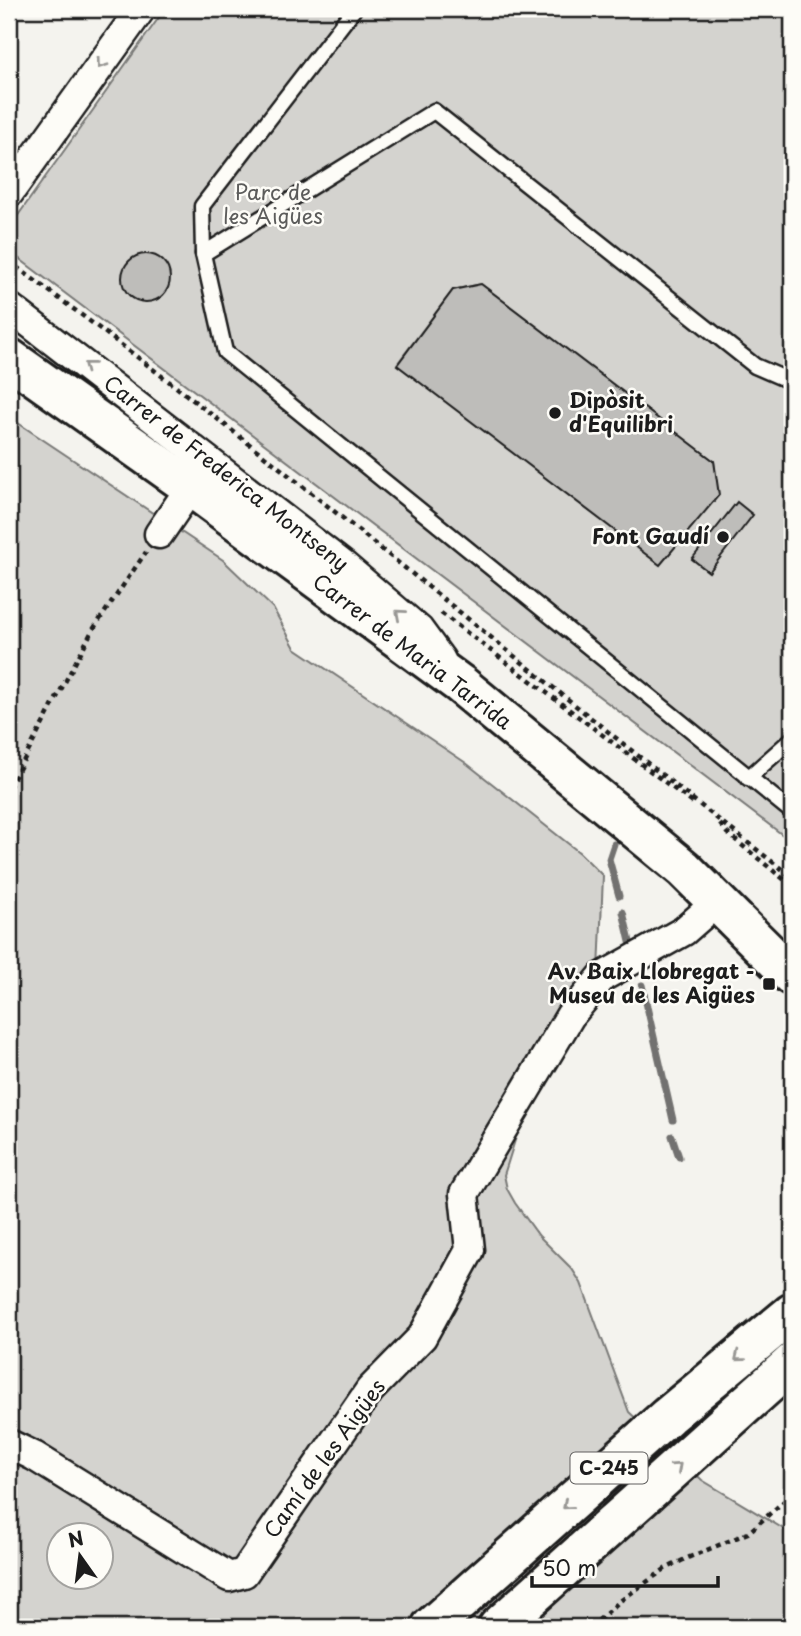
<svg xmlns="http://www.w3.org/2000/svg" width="801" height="1636" font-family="'Playpen Sans',sans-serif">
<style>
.green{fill:#d4d3cf;stroke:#787876;stroke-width:2;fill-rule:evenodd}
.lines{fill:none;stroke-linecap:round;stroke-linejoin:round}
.stream{stroke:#72716f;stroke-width:7}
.building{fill:#bebdba;stroke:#1c1c1c;stroke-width:2}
.lane-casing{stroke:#1c1c1c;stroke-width:19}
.street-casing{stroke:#1c1c1c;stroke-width:33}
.secondary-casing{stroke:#1c1c1c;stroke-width:44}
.highway-casing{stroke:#1c1c1c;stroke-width:44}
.path{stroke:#1c1c1c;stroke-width:4.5;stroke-dasharray:5 5;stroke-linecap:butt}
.lane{stroke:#fdfcf7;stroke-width:14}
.street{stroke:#fdfcf7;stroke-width:28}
.secondary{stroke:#fdfcf7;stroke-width:38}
.highway{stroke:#fdfcf7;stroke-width:38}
.oneway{stroke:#989794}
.poi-dot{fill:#1c1c1c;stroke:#fdfcf7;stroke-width:2.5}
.labels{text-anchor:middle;stroke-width:5;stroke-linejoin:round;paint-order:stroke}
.shield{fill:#fdfcf7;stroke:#605f5e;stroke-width:2}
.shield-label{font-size:19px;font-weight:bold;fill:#1c1c1c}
.park-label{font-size:21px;fill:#5c5c5b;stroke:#fdfcf7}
.poi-label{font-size:21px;font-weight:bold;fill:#1c1c1c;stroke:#fdfcf7;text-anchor:end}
.street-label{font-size:21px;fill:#1c1c1c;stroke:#fdfcf7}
</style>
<rect width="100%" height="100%" fill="#f4f3ee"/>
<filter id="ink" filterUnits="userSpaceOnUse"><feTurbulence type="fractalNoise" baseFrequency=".0143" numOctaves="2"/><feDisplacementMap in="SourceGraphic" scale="14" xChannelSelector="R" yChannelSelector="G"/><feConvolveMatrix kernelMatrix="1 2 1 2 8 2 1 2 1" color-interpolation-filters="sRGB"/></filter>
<g filter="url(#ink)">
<!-- green -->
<g class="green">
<path d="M 165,9 L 792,9 L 792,842 L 9,251 L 9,228 ZM 481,284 L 714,461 L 718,495 L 660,565 L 397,364 L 453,290 Z"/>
<path d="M 9,417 L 223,560 L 273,608 L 295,648 L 466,763 L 580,853 L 603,876 L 599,971 L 516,1137 L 504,1175 L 507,1189 L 515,1203 L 539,1236 L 572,1269 L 581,1283 L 629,1412 L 702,1480 L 792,1534 L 792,1627 L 9,1627 ZM 60,1534 L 102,1534 L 102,1576 L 60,1576 Z"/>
</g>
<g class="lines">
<!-- stream -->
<g class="stream">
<path d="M 614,844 L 609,859 L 619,896"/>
<path d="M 623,912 L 631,946"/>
<path d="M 642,985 L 673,1120"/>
<path d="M 672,1136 L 679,1157"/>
</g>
</g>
<!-- building -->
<g class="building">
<circle cx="146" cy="278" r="24"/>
<path d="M 481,284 L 714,461 L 719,495 L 660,565 L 397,365 L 453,290 Z"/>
<path d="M 737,502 L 753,515 L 709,572 L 692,559 Z"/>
</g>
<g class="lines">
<!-- lane casing -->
<g class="lane-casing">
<g id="lane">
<path d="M 203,254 L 202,206 L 354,9"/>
<path d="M 792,382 L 755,366 L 434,111 L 203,254 L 225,352 L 792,812"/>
<path d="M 748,778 L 792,739"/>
</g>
</g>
<!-- street casing -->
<g class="street-casing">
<g id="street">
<path d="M 9,193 L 141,9"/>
<path d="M 9,307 L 343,565 L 419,630 L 441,660"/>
<path d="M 159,534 L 191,487"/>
<path d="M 9,1444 L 34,1456 L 229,1577 L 244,1573 L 370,1390 L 422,1337 L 470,1250 L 464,1194 L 570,1016 L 602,977 L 684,931 L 717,902"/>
</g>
</g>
<!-- secondary casing -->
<g class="secondary-casing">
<path id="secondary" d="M 9,358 L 191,487 L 460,684 L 684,869 L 792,976"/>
</g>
<!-- highway casing -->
<g class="highway-casing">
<g id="highway">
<path d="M 431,1627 L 668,1416 L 792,1313"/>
<path d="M 498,1627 L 792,1363"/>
</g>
</g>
<!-- path -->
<g class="path">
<path d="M 9,266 L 11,263 C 279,458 530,674 792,877"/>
<path d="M 441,613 L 694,804"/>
<path d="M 9,788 L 92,631 L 146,552"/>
<path d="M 720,824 L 727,833 L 792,886"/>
<path d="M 792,1420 L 792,1437"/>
<path d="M 591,1627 L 620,1601 L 665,1569 L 685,1559 L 748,1533 L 792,1494"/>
</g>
<!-- lane -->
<use href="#lane" class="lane"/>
<!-- street -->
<use href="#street" class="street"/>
<!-- secondary -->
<use href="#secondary" class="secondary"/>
<!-- highway -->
<use href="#highway" class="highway"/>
</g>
<!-- one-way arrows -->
<defs><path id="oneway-chevron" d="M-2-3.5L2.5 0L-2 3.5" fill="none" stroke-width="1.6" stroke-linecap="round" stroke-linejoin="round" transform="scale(1.75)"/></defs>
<g class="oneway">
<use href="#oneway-chevron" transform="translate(101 64) rotate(126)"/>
<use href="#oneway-chevron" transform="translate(88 366) rotate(-142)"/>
<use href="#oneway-chevron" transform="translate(400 614) rotate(-139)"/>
<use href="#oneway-chevron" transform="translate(739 1357) rotate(141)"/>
<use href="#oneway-chevron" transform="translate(677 1467) rotate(-42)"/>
<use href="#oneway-chevron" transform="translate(567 1505) rotate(139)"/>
</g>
</g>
<!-- markers -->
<g class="poi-dot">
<circle cx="555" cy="413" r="7"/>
<circle cx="723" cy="537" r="7"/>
<rect x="762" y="977" width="14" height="14" rx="3.5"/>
</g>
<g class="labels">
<!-- shield labels -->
<rect class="shield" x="570.5" y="1452.5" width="77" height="31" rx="5"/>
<g class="shield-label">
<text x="609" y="1475">C-245</text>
</g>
<!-- park labels -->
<g class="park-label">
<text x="273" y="200">Parc de<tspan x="273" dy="24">les Aigües</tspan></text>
</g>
<!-- poi labels -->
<g class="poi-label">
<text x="569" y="408" text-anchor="start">Dipòsit<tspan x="569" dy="24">d'Equilibri</tspan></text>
<text x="709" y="544">Font Gaudí</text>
<text x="755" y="979">Av. Baix Llobregat -<tspan x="755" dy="24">Museu de les Aigües</tspan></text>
</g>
<!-- street labels -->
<g class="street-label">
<text transform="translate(226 474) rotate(38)" y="7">Carrer de Frederica Montseny</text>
<text transform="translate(412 652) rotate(37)" y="7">Carrer de Maria Tarrida</text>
<text transform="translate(325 1459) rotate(-54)" y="7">Camí de les Aigües</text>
</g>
</g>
<!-- margin -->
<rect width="801" height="1636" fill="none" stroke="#fdfcf7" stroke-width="35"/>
<rect x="18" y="18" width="766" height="1601" fill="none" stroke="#1c1c1c" stroke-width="2.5" filter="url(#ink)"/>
<!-- north arrow -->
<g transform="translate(80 1556) rotate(346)"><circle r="33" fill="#fdfcf7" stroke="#a3a29f" stroke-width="2"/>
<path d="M0-5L12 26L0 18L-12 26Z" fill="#1c1c1c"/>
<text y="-10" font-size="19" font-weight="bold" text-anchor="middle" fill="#1c1c1c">N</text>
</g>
<!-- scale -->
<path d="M532 1576v10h186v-10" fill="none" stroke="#1c1c1c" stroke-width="3.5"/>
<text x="542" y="1576" font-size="21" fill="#1c1c1c" stroke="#fdfcf7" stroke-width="5" paint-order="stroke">50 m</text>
</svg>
